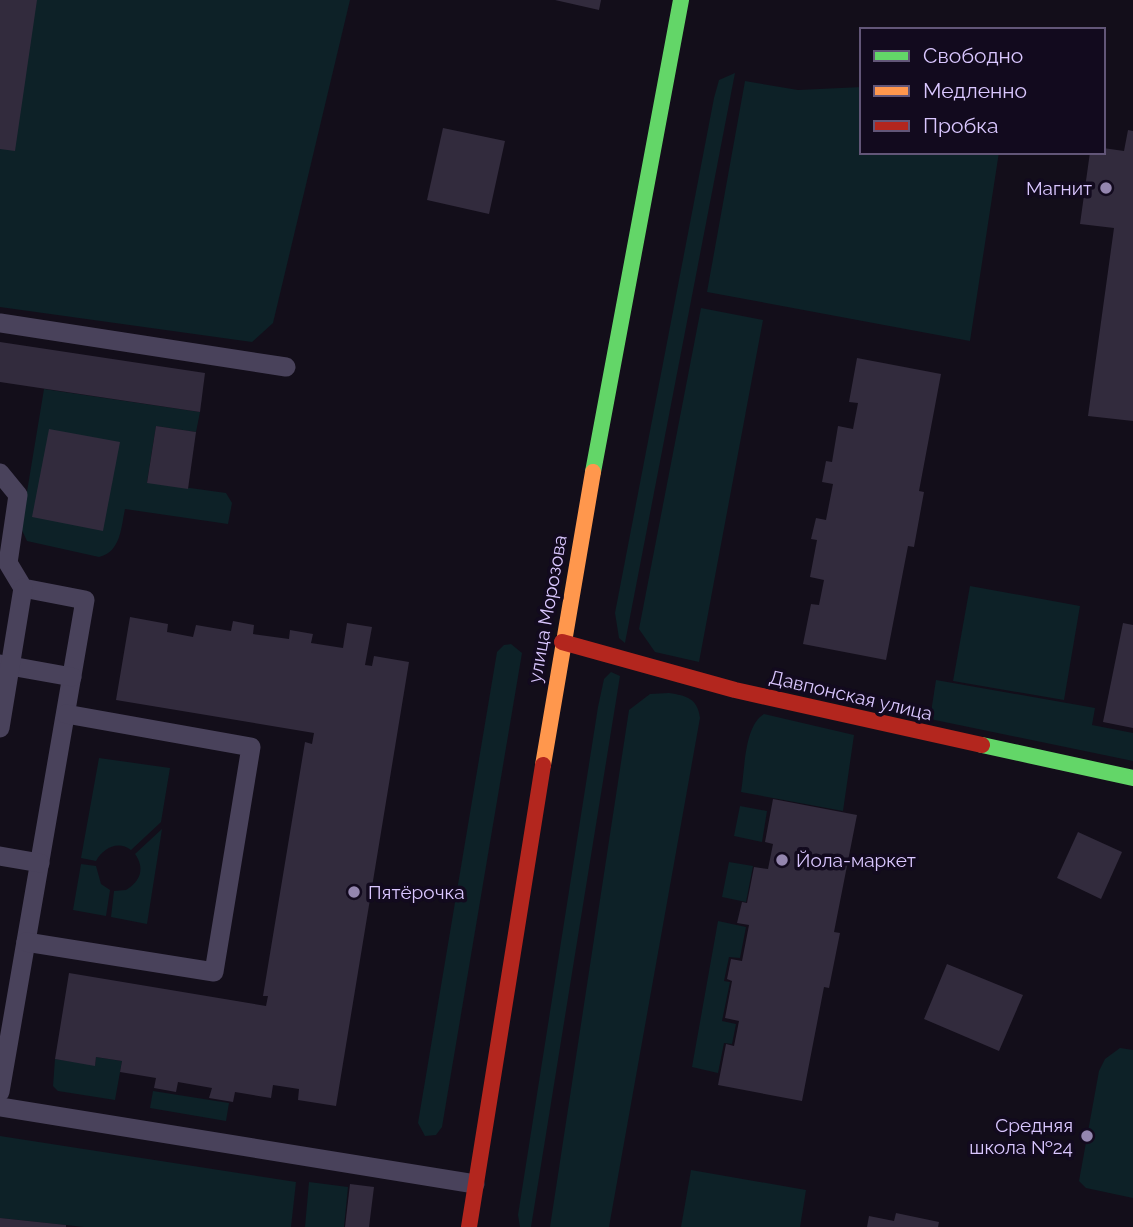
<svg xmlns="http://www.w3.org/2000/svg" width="1133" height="1227" font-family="Raleway,sans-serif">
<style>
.green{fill:#0d2127}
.building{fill:#322b3d}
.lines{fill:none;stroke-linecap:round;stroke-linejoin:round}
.lane{stroke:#49425b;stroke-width:19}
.fast{stroke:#63d668;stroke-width:16}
.slow{stroke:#ff974d;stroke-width:16}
.jam{stroke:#b3261e;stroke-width:16}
.poi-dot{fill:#9486af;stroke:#120a1e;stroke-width:2.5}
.labels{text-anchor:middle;stroke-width:7;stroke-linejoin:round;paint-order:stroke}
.poi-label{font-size:19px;fill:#dac7ff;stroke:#120a1e;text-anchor:end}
.street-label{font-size:19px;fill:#dac7ff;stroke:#120a1e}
</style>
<rect width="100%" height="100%" fill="#130e1a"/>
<!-- green -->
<g class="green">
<path d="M 0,0 L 350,0 L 273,323 L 252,342 L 0,307 Z"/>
<path d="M 735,73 L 625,643 L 619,638 L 615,613 L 714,98 L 719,80 Z"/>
<path d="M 745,81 L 798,90 L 862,87 L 862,152 L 999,152 L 970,341 L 707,292 Z"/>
<path d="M 701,308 L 763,320 L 699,662 L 655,652 L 639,629 Z"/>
<path d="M 44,389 L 200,412 L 196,432 L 156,426 L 147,482 L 226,493 L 232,503 L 228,524 L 125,509 C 121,527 121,552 99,557 L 27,541 L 21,528 Z"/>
<path d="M 970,586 L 1080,606 L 1064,700 L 953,681 Z"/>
<path d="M 511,644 L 522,653 L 442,1127 L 436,1135 L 425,1136 L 418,1123 L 497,652 L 504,645 Z"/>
<path d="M 611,672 L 620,676 L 531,1227 L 520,1227 L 518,1215 L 598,707 L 604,679 Z"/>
<path d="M 936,680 L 1095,708 L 1092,725 L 1133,733 L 1133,761 L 930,719 Z"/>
<path d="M 669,693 C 687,696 697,698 700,718 L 609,1227 L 550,1227 L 629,710 L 650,694 Z"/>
<path d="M 764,714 L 854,735 L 843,811 L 741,792 C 745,769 744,726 764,714 Z"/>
<path d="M 99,758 L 170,768 L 161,822 L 131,850 C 118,840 103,848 96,861 L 81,858 Z"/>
<path d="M 740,806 L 767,811 L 762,842 L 734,836 Z"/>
<path d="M 162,829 L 147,924 L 111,917 L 114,891 L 126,890 C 141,881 145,868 135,854 Z"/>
<path d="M 729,862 L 753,866 L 746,902 L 722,897 Z"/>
<path d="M 81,864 L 96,866 L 101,884 L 110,890 L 106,916 L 73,910 Z"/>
<path d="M 718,921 L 746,927 L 740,958 L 729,957 L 724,981 L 730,982 L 722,1021 L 736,1024 L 732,1044 L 724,1043 L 718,1073 L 692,1067 Z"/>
<path d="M 1120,1048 L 1133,1050 L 1133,1198 L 1086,1188 L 1079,1181 L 1099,1071 L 1105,1059 Z"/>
<path d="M 96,1057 L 122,1061 L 115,1100 L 58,1091 L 53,1086 L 55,1059 L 95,1065 Z"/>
<path d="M 153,1091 L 229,1103 L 226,1121 L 150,1108 Z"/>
<path d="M 0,1136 L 296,1182 L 291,1227 L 84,1227 L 0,1218 Z"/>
<path d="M 691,1170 L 806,1190 L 800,1227 L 681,1227 Z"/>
<path d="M 309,1182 L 348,1187 L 344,1227 L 305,1227 Z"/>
</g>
<!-- building -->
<g class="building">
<path d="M 0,0 L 37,0 L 15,151 L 0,149 Z"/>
<path d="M 555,0 L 601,0 L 599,10 Z"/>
<path d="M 443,128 L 505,141 L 489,214 L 427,200 Z"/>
<path d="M 1128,130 L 1133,131 L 1133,421 L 1088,416 L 1114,228 L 1080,224 L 1090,152 L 1103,152 L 1103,148 L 1124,151 Z"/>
<path d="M 0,342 L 205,373 L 200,412 L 0,382 Z"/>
<path d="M 857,358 L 941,374 L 919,491 L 924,492 L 914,547 L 908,546 L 886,660 L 803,644 L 811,604 L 819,605 L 824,580 L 810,577 L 817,540 L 811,539 L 816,518 L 826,520 L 833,484 L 822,482 L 826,461 L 832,462 L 838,426 L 853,429 L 858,403 L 849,402 Z"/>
<path d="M 156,426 L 196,432 L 188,489 L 147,483 Z"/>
<path d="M 49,429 L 120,442 L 103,531 L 32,517 Z"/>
<path d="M 130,617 L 168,624 L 167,632 L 193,637 L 196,625 L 231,631 L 233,621 L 254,625 L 253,634 L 289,639 L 290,630 L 313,634 L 311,643 L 343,648 L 347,623 L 372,627 L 365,665 L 372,666 L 374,656 L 409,662 L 336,1106 L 298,1100 L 299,1089 L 273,1085 L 271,1098 L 235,1092 L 233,1102 L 209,1098 L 212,1088 L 178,1082 L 176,1092 L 154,1088 L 156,1078 L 120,1072 L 122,1061 L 96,1057 L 95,1066 L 55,1059 L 69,973 L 266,1006 L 268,996 L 263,996 L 305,742 L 312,744 L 314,733 L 116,700 Z"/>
<path d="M 1123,623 L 1133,625 L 1133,728 L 1103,722 Z"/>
<path d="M 773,799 L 857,815 L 834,932 L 840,933 L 829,988 L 824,987 L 802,1101 L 718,1085 L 726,1044 L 734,1046 L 739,1021 L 725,1018 L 732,981 L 727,979 L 731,959 L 742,961 L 749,925 L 737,923 L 742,902 L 747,903 L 754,867 L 768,869 L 773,844 L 765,842 Z"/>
<path d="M 1078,832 L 1122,852 L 1101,899 L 1057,878 Z"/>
<path d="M 947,964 L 1023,995 L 999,1051 L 924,1019 Z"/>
<path d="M 350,1184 L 374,1187 L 369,1227 L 345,1227 Z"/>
<path d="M 896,1213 L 939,1222 L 938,1227 L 867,1227 L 869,1216 L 894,1221 Z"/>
<path d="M 0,1218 L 66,1225 L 66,1227 L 0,1227 Z"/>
</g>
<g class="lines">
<!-- lane -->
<g class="lane">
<path d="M 0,323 L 286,367"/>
<path d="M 0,473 L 18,495 L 8,563 L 23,588 L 85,600 L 0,1092"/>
<path d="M 0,664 L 72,677"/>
<path d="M 0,728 L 23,588"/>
<path d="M 0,856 L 40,863"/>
<path d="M 26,942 L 214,972 L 251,747 L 66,714"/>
<path d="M 0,1107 L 475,1184"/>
</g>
<!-- fast -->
<g class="fast">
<path d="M 593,472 L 681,0"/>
<path d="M 982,745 L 1133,778"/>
</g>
<!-- slow -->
<path class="slow" d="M 543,765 L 593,472"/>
<!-- jam -->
<g class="jam">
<path d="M 562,642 L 735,690 L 982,745"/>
<path d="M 469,1227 L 543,765"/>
</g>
</g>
<!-- markers -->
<g class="poi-dot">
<circle cx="1106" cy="188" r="7"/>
<circle cx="782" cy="860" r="7"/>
<circle cx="354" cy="892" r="7"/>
<circle cx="1087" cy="1136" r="7"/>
</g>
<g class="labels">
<!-- poi labels -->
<g class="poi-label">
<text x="1092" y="195">Магнит</text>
<text x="796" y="867" text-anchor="start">Йола-маркет</text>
<text x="368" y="899" text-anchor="start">Пятёрочка</text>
<text x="1073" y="1132">Средняя<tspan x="1073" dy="22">школа №24</tspan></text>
</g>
<!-- street labels -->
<g class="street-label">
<text transform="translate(547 609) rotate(-80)" y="7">улица Морозова</text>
<text transform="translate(851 695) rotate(13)" y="7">Давпонская улица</text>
</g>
</g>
<!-- legend -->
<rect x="860" y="28" width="245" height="126" fill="#120a1e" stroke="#625678" stroke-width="2"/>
<rect x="874" y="51" width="35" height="10" fill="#63d668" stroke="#625678" stroke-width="2"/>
<text x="923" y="63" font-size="21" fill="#dac7ff">Свободно</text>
<rect x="874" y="86" width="35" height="10" fill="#ff974d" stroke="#625678" stroke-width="2"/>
<text x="923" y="98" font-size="21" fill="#dac7ff">Медленно</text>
<rect x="874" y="121" width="35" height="10" fill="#b3261e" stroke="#625678" stroke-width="2"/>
<text x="923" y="133" font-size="21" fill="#dac7ff">Пробка</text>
</svg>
